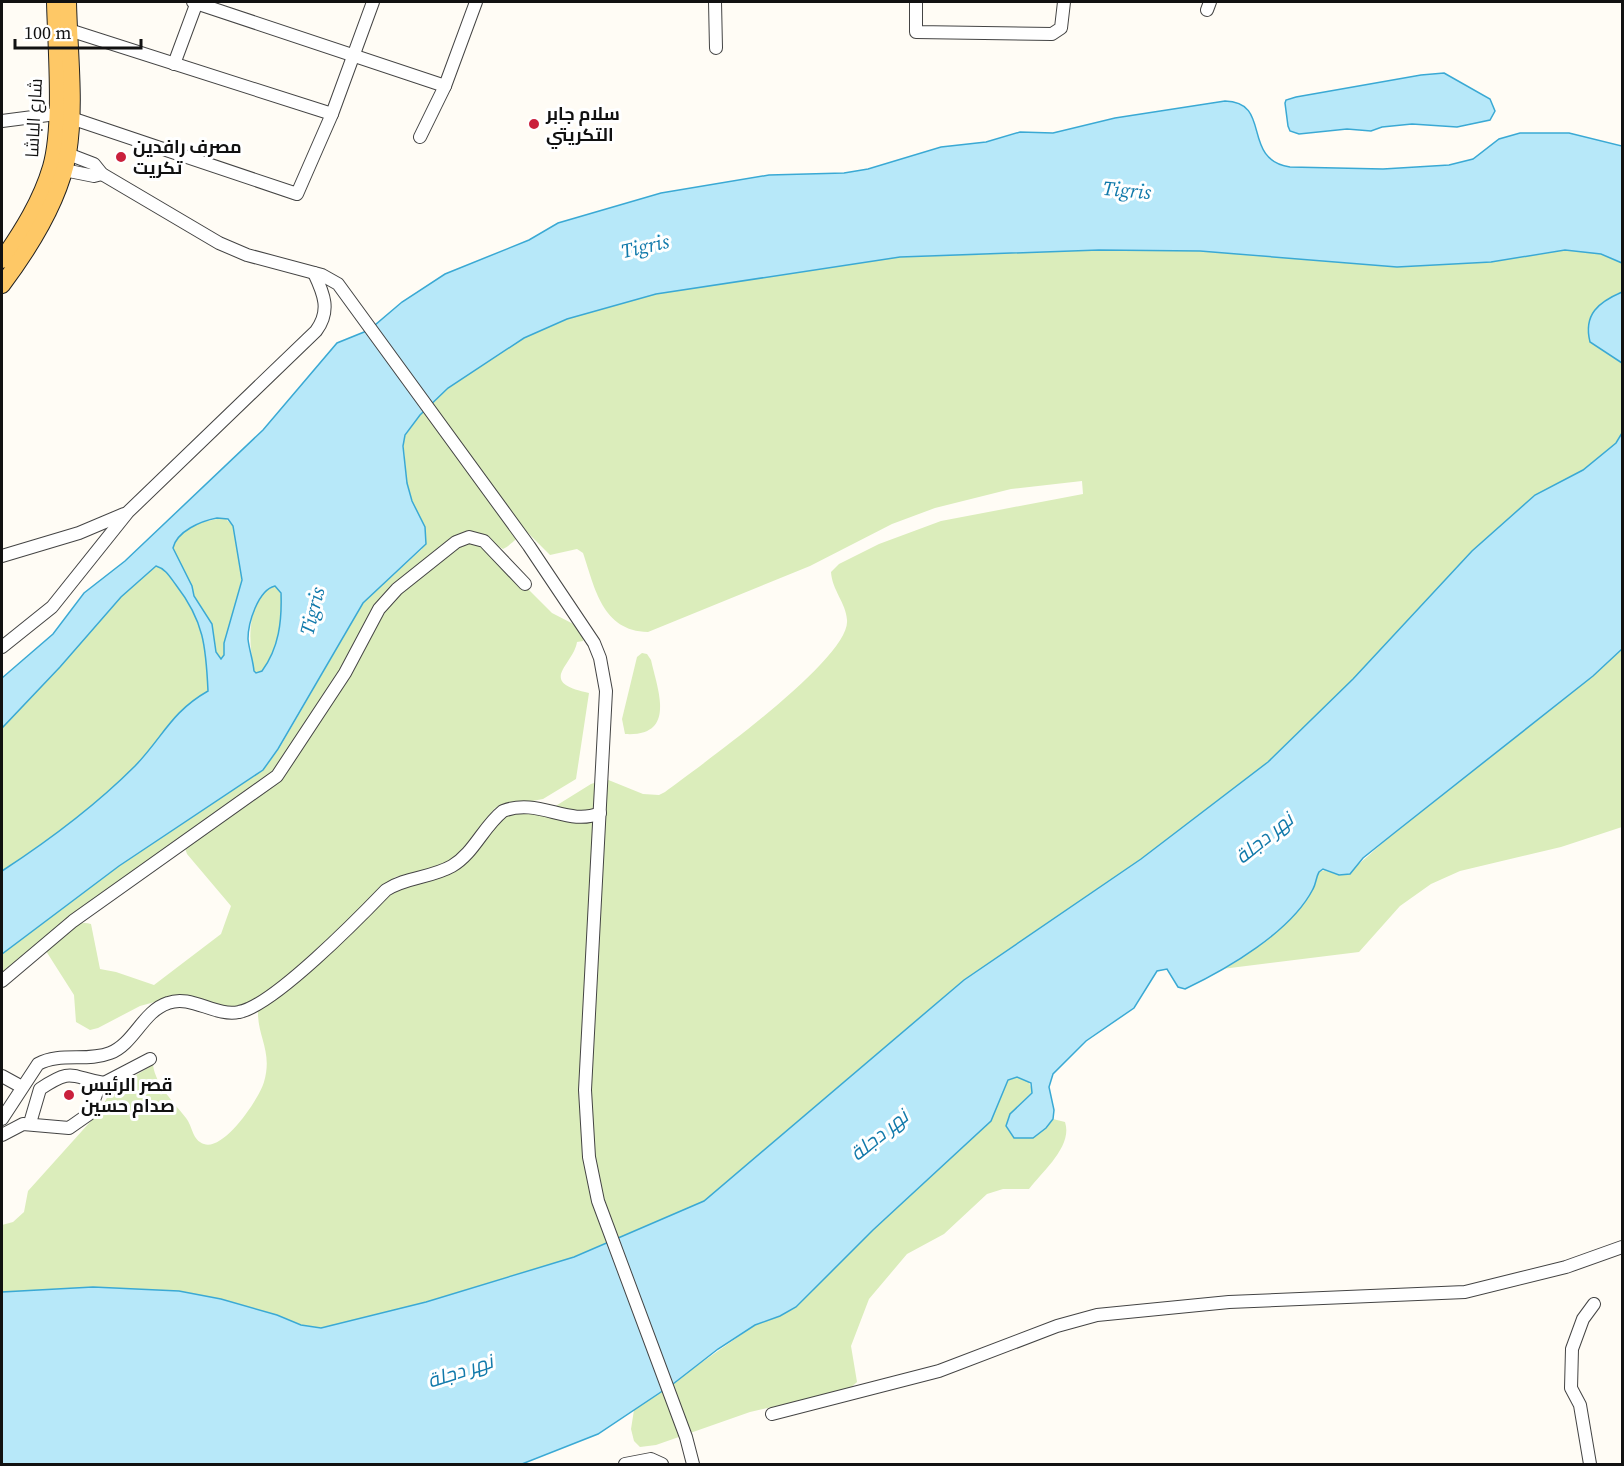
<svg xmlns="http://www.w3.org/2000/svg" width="1624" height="1466" font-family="'Source Serif 4',Cairo,serif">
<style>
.green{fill:#dbedbb}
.water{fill:#b7e8f9;stroke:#3aa9d4;stroke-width:1.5;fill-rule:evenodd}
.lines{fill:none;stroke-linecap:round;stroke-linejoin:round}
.minor-casing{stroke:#444;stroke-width:14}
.major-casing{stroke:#222;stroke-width:18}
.minor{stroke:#fff;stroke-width:12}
.major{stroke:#fec866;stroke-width:16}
.poi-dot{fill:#ca203c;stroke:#fff;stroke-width:2}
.labels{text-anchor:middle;stroke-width:6;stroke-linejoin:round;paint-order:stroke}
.poi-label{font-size:18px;font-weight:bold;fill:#111;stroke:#fff;text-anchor:start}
.street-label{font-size:18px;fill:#111;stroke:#fff}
.water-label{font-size:20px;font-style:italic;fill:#127aab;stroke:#fff}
</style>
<rect width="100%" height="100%" fill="#fffcf5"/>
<!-- green -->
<g class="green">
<path d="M 1099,250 L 1200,251 L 1397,267 L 1491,262 L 1565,250 L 1601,254 L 1622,263 L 1622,292 L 1616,294 L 1590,342 L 1622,363 L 1622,433 L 1616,443 L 1583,470 L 1535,495 L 1472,551 L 1353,679 L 1268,762 L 1141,859 L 964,980 L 704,1201 L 574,1257 L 426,1302 L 321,1328 L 301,1325 L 277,1315 L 221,1299 L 179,1291 L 93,1287 L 2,1292 L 2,1225 L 13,1222 L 24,1212 L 28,1191 L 99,1112 L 112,1089 L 153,1065 C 156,1086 174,1102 186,1118 C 193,1127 192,1140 204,1144 C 224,1151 259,1099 264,1082 C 273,1051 257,1037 258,1010 L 390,891 L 440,877 L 504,815 L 554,807 L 591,784 L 606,779 L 643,794 L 659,795 L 665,792 C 698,767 851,659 847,620 C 846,603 832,590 831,572 L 839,564 L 879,544 L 941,521 L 1083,494 L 1082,481 L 1011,489 L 935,508 L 892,524 L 810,566 L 648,632 C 602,631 595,588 583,553 L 577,549 L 550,555 L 527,532 C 517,536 513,544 503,549 L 476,533 L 461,534 L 374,608 L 321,703 L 271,776 L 2,975 L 2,954 L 119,866 L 263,770 L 279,749 L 363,603 L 422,549 L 425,527 L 412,501 L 407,483 L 403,439 L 420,415 L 448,388 L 478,367 L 524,338 L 567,319 L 614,304 L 656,294 L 900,257 Z"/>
<path d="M 225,518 L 233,526 L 242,571 L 240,589 L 224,643 L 224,655 L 221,659 L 216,652 L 212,624 L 194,596 L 192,586 L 173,548 C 178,527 206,520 225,518 Z"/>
<path d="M 464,541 L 487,548 L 552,613 L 585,630 L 583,641 L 577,642 C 573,666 536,682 589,693 L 576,779 L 543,799 L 495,808 L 469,845 L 459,854 L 448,863 L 422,872 L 395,877 L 332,941 L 256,999 L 238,1007 L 226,1009 L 173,997 L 140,1006 L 98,1028 L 90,1030 L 76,1022 L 74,995 L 46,951 C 58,939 73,918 91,924 L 100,969 L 116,972 L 154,985 L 221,934 L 231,906 L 187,854 L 185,848 L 285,773 L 314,732 L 377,620 L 397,594 Z"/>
<path d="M 156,566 C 166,569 170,577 176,585 C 204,621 206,647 208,691 C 171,712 163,737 135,766 C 96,805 48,841 2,871 L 2,728 L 60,667 L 121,597 Z"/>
<path d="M 271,586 L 277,587 C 291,607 275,653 262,671 L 256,673 L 254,671 C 249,641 245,609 271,586 Z"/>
<path d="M 1622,649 L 1622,827 L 1561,847 L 1460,871 L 1431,884 L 1400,906 L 1359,952 L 1222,969 L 1277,931 L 1319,872 L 1328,869 L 1340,875 C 1360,867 1375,848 1393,834 L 1593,676 Z"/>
<path d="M 642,653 L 647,654 L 651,660 C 658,691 677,737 625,734 L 622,719 L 637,657 Z"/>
<path d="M 1017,1077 L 1028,1081 L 1033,1091 L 1010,1114 L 1033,1138 L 1053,1119 L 1065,1122 C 1073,1146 1043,1171 1029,1189 L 1003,1189 L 987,1194 L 944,1234 L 907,1254 L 869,1299 L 851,1346 L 857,1382 L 848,1390 L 750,1412 L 656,1445 L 640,1447 L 634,1441 L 631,1429 L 634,1410 L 755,1325 L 780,1316 L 796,1307 L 873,1230 L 991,1121 L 1008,1080 Z"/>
</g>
<!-- water -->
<g class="water">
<path d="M 1444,73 L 1490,99 L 1495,111 L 1490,120 L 1457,127 L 1412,124 L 1382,127 L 1371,131 L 1347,129 L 1299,134 L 1290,131 L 1288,126 L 1285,103 L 1286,100 L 1296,97 L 1421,75 Z"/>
<path d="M 1225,101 C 1273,102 1240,159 1290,167 L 1383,169 L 1449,165 L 1473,159 L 1499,139 L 1520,133 L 1569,133 L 1622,146 L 1622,263 L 1601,254 L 1565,250 L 1491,262 L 1397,267 L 1200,251 L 1099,250 L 900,257 L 656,294 L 567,319 L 524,338 L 448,388 L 420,415 L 405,435 L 403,446 L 407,483 L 412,501 L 425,527 L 426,544 L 363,603 L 278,749 L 263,770 L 119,866 L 2,954 L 2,871 C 48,841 96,805 135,766 C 163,737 171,712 208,691 C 206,647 204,621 176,585 C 170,577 166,569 156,566 L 121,597 L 60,667 L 2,728 L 2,678 L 53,634 L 84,593 L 125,561 L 263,430 L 337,343 L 369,330 L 402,302 L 445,274 L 529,240 L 558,223 L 661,193 L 769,175 L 844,173 L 868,169 L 941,147 L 986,142 L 1020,132 L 1053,133 L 1115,118 ZM 217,518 L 228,519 L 233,526 L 242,580 L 224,643 L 224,655 L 221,659 L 216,652 L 212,624 L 194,596 L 192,586 L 173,548 C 177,531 201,521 217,518 ZM 275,586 L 281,593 C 282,621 279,648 262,671 L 256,673 L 254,671 C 253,660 249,649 248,639 C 248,623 258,590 275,586 Z"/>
<path d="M 1622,292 L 1622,363 L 1590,342 C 1583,314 1599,302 1622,292 Z"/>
<path d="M 1622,433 L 1622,649 L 1593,676 L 1393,834 L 1363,858 L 1350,874 L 1339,875 L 1323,869 L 1319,872 C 1316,877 1316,884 1313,889 C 1291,932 1227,969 1185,989 L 1178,987 L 1167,969 L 1157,971 L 1134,1008 L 1086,1041 L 1053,1074 L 1049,1087 L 1054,1110 L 1053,1119 L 1046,1128 L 1033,1138 L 1014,1138 L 1006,1126 L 1010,1114 L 1032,1093 L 1031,1083 L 1017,1077 L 1008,1080 L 991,1121 L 873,1230 L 796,1307 L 780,1316 L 755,1325 L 718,1349 L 673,1384 L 598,1434 L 522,1464 L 2,1464 L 2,1292 L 93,1287 L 179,1291 L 221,1299 L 277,1315 L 301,1325 L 321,1328 L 426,1302 L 574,1257 L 704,1201 L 964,980 L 1141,859 L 1268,762 L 1353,679 L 1472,551 L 1535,495 L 1583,470 L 1616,443 Z"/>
</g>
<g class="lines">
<!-- minor casing -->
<g class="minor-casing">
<g id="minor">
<path d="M 193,2 L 445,86"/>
<path d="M 715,2 L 716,48"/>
<path d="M 916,2 L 916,32 L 1052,34 L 1061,28 L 1064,2"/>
<path d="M 1207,10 L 1210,2"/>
<path d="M 69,30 L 332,114"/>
<path d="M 174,64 L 197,2"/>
<path d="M 71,118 L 297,194 L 332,114 L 373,2"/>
<path d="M 2,121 L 56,114"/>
<path d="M 420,137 L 445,86 L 476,2"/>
<path d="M 68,154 L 94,164 L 102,174 L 219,243 L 247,255 L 322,275 L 338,284 L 529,546 L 594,643 L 600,658 L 606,691 L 585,1090 L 589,1157 L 598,1201 L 686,1437 L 693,1464"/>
<path d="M 64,170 L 94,176 L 102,174"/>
<path d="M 2,556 L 79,533 L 124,514"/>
<path d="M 2,647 L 52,607 L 128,512 L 316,331 C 331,311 324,294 314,273"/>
<path d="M 2,981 L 73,921 L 277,776 L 345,673 L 379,609 L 397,589 L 456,542 L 469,537 L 484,541 L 525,584"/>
<path d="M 2,1076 L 22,1087"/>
<path d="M 2,1119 L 38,1064 C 60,1052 87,1062 110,1053 C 134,1044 143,1011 168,1003 C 191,994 215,1017 239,1012 C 273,1006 360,917 386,890 C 406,877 431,878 452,866 C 474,853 483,827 503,811 C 539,797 568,827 600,813"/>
<path d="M 30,1123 L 40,1089 C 73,1067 70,1077 104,1083"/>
<path d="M 2,1135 L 23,1124 L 69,1128 L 89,1114 L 98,1089 L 104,1083 L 150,1059"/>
<path d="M 772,1414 L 939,1371 L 1057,1326 L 1097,1315 L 1229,1302 L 1465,1292 L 1566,1267 L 1622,1247"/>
<path d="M 625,1464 L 651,1459 L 662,1464"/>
<path d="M 1590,1464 L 1580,1405 L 1571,1388 L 1572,1349 L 1583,1319 L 1594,1304"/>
</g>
</g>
<!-- major casing -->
<g class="major-casing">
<g id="major">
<path d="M 2,260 C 22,231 41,201 51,167 C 63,125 56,46 55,2"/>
<path d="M 2,285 C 29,249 60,200 68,154 C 76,105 69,51 68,2"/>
</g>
</g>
<!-- minor -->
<use href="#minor" class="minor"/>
<!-- major -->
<use href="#major" class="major"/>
</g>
<!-- markers -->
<g class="poi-dot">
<circle cx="534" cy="124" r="6"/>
<circle cx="121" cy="157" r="6"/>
<circle cx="69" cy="1095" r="6"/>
</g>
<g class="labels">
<!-- poi labels -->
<g class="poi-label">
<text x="546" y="120">سلام جابر<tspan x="546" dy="21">التكريتي</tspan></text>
<text x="133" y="153">مصرف رافدين<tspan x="133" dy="21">تكريت</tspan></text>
<text x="81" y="1091">قصر الرئيس<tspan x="81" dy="21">صدام حسين</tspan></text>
</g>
<!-- street labels -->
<g class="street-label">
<text transform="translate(34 118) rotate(-87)" y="6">شارع الباشا</text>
</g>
<!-- water labels -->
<g class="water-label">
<text transform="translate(1127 190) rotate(5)" y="7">Tigris</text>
<text transform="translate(645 246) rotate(-13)" y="7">Tigris</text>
<text transform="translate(312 611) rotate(-76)" y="7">Tigris</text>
<text transform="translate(1264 838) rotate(-39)" y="7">نهر دجلة</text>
<text transform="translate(879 1135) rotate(-39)" y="7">نهر دجلة</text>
<text transform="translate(460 1371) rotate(-18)" y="7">نهر دجلة</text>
</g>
</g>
<!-- border -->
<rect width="1624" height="1466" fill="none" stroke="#111111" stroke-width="6"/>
<!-- scale -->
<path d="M15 39v9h126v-9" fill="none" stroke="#111111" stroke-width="3"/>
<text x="24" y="39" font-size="18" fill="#111111" stroke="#ffffff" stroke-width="4.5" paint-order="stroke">100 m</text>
</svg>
